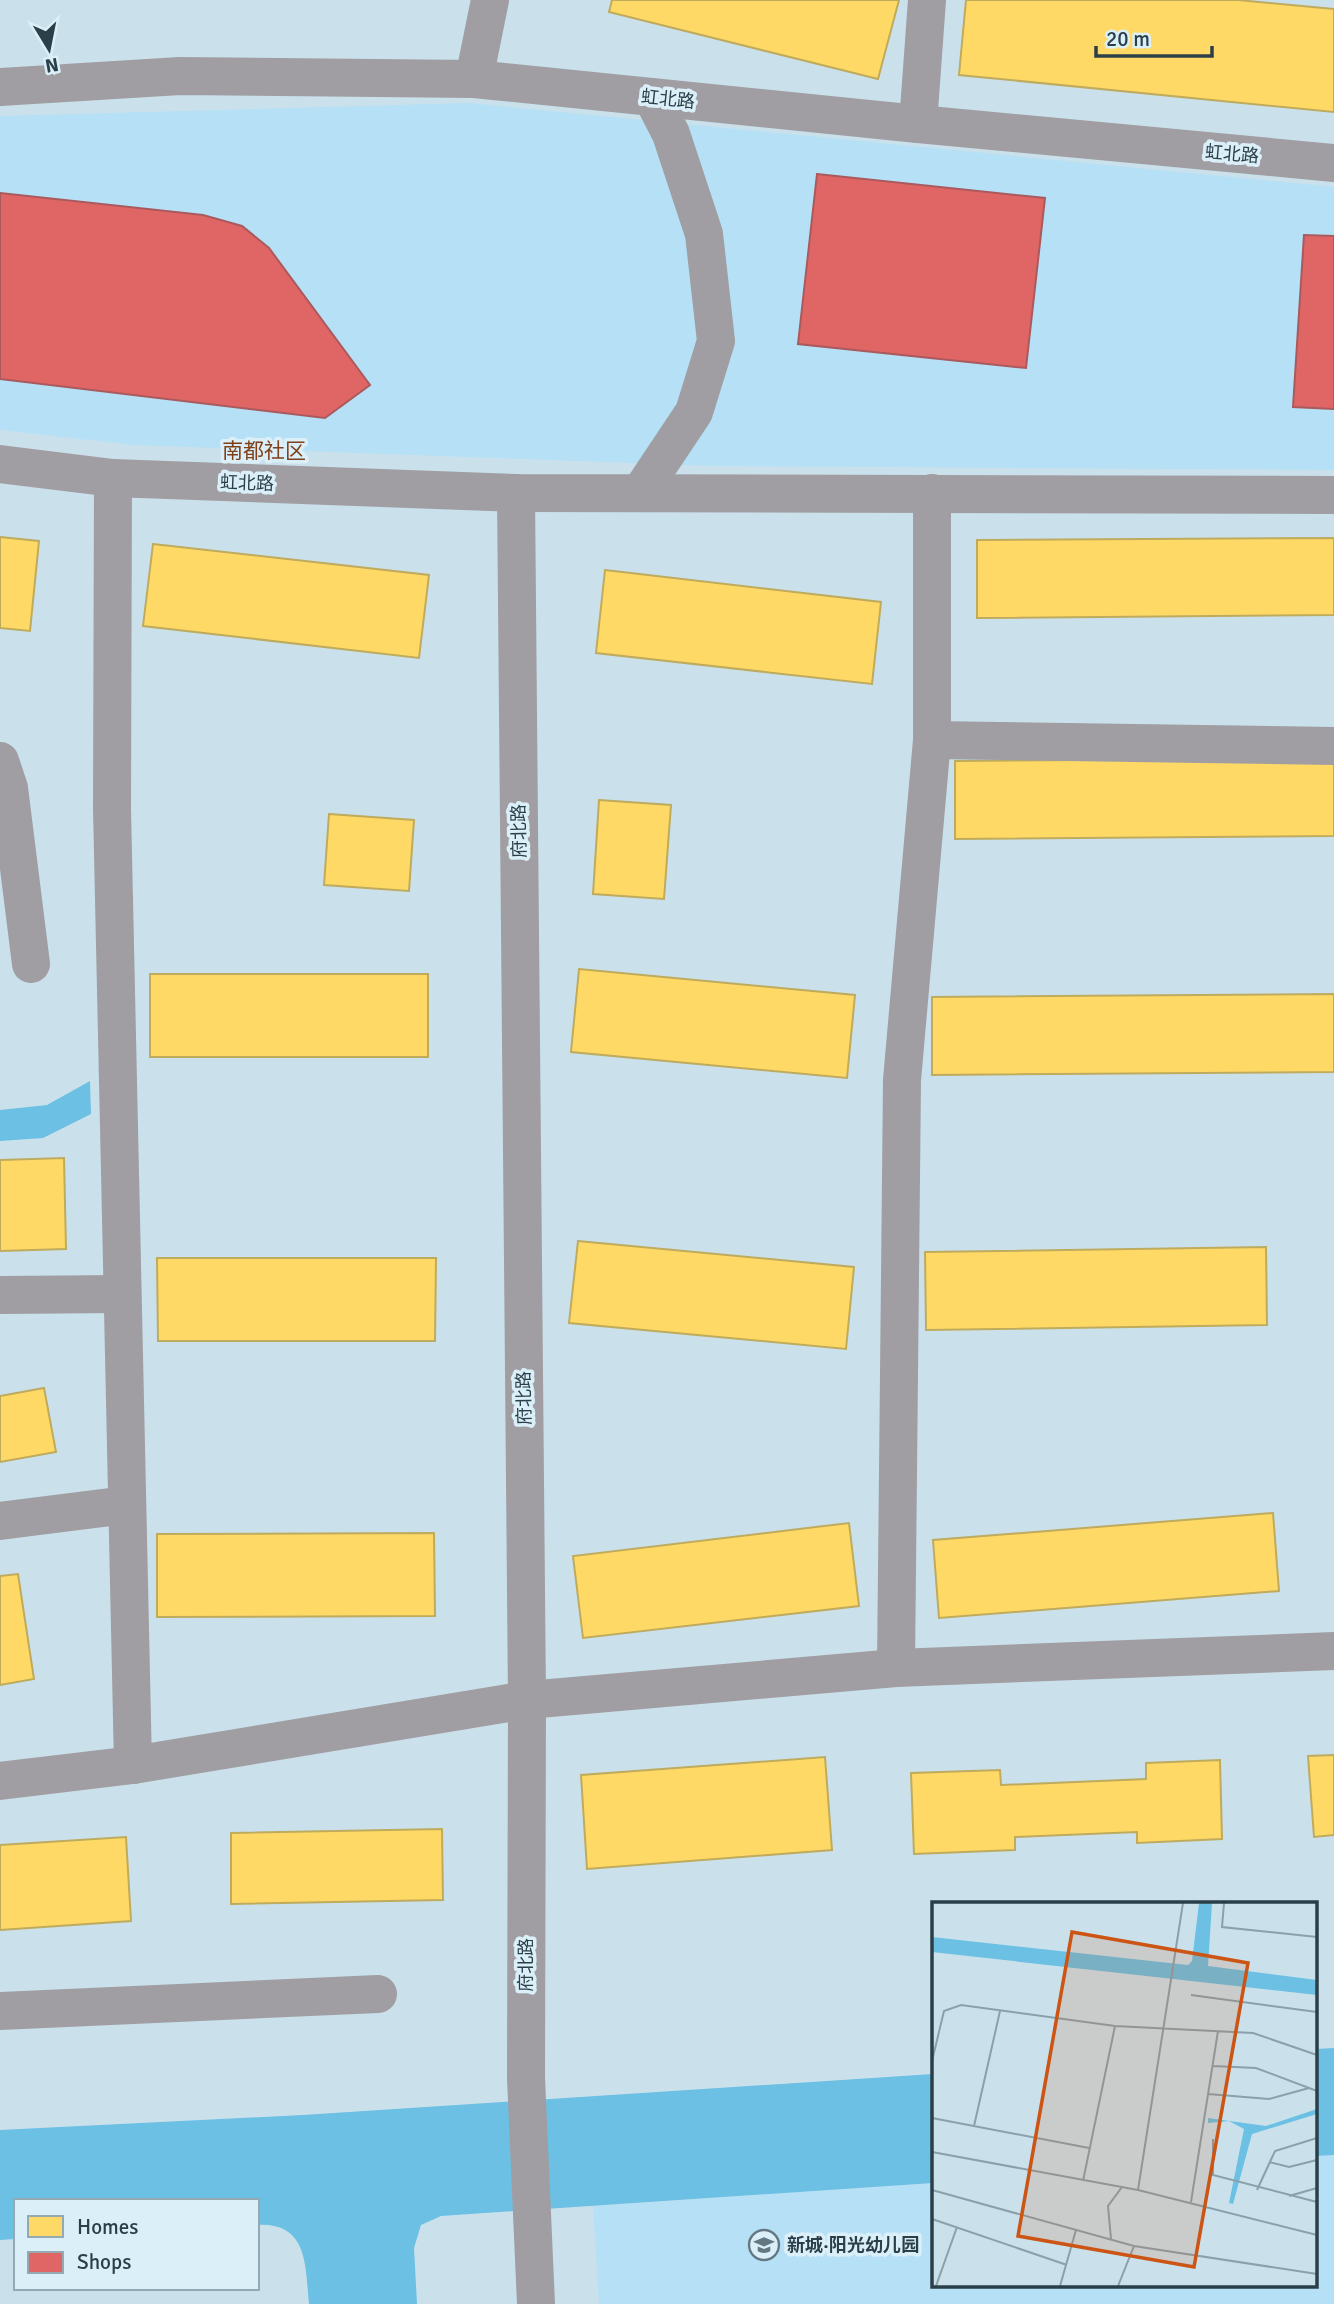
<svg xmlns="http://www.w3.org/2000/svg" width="1334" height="2304" font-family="Signika,'Noto Sans SC',sans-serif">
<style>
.built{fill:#b5e0f5}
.water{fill:#6bc0e3}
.homes{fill:#ffd966;stroke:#bfab5d;stroke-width:2}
.shops{fill:#e06666;stroke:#aa5a5d;stroke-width:2}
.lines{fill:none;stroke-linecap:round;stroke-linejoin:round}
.minor{stroke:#a09ea2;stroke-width:38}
.labels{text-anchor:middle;stroke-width:7;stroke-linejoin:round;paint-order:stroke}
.street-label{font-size:18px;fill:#2b3f49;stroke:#dbeff9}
.poi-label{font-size:18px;font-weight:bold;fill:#2b3f49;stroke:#dbeff9;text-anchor:start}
.quarter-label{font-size:21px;fill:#7f401a;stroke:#dbeff9}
.inset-road{fill:none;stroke:#8aa0ab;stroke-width:2}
.view{fill:#cc5515;fill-opacity:0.15;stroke:#cc5515;stroke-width:3.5}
.inset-edge{fill:none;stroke:#2b3f49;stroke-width:3.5}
</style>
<rect width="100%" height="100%" fill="#cae1ec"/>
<!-- built -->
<g class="built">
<path d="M 468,103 L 1334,187 L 1334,470 L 714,466 L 134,445 L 0,430 L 0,116 Z"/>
<path d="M 1334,2155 L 1334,2304 L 599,2304 L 593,2206 L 933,2183 L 933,2285 L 1315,2285 L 1315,2156 Z"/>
</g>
<!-- water -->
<g class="water">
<path d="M 90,1081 L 91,1114 L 43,1138 L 0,1141 L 0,1110 L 47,1105 Z"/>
<path d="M 1334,2048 L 1334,2155 L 1315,2156 L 1315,2049 Z"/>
<path d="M 933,2074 L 933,2183 L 441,2216 L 421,2225 L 414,2248 L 417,2304 L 309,2304 C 305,2267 309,2222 257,2225 L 257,2201 L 16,2201 L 16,2239 L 0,2240 L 0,2130 L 303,2115 Z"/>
</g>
<!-- homes -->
<g class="homes">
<path d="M 612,0 L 899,0 L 878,79 L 609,12 Z"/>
<path d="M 966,0 L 1238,0 L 1334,9 L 1334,112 L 959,75 Z"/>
<path d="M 0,537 L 39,541 L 30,631 L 0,628 Z"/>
<path d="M 1334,538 L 1334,615 L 977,618 L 977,540 Z"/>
<path d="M 153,544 L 429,575 L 419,658 L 143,626 Z"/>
<path d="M 605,570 L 881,602 L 872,684 L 596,653 Z"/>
<path d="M 1334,758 L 1334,836 L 955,839 L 955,761 Z"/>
<path d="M 599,800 L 671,805 L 664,899 L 593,894 Z"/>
<path d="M 329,814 L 414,820 L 409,891 L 324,885 Z"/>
<path d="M 579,969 L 855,995 L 847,1078 L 571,1052 Z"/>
<rect x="150" y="974" width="278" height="83"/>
<path d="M 1334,994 L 1334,1072 L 932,1075 L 932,997 Z"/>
<path d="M 64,1158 L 66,1249 L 0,1251 L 0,1160 Z"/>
<path d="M 578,1241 L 854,1267 L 846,1349 L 569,1323 Z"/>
<path d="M 1266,1247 L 1267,1325 L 926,1330 L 925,1252 Z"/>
<path d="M 157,1258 L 436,1258 L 435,1341 L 158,1341 Z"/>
<path d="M 44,1388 L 56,1452 L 0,1462 L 0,1396 Z"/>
<path d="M 1273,1513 L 1279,1591 L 939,1618 L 933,1540 Z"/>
<path d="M 849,1523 L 859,1606 L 583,1638 L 573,1556 Z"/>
<path d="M 434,1533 L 435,1616 L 157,1617 L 157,1534 Z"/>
<path d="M 18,1574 L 34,1679 L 0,1685 L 0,1576 Z"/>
<path d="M 1334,1755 L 1334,1835 L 1314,1837 L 1308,1756 Z"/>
<path d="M 825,1757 L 832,1850 L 587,1869 L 581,1775 Z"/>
<path d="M 1220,1760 L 1222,1839 L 1137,1843 L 1137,1832 L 1015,1837 L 1015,1850 L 914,1854 L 911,1773 L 1000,1770 L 1001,1785 L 1146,1779 L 1146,1763 Z"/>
<path d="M 442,1829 L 443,1900 L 231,1904 L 231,1833 Z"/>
<path d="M 126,1837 L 131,1921 L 0,1930 L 0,1845 Z"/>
</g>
<!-- shops -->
<g class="shops">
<path d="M 817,174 L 1045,198 L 1026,368 L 798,344 Z"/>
<path d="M 0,193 L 203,215 L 242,226 L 269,248 L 370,385 L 325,418 L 0,379 Z"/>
<path d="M 1304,235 L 1334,236 L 1334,409 L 1293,407 Z"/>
</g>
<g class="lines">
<!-- minor -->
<g class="minor">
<path d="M 474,79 L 490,0"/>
<path d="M 0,87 L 180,76 L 474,79 L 918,124 L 1334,163"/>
<path d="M 918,124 L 927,0"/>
<path d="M 0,464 L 113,478 L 516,493 L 1334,495"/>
<path d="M 113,478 L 112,808 L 133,1765"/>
<path d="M 516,493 L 527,1700 L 526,2078 L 536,2304"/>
<path d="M 640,493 L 694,412 L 716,341 L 704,234 L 671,134 L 652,97"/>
<path d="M 932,740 L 1334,746"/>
<path d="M 0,761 L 9,788 L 31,964"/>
<path d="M 0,1295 L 122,1294"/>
<path d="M 0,1521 L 126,1505"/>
<path d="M 896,1668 L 902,1080 L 932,740 L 932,493"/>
<path d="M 0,1781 L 133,1765 L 527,1700 L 896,1668 L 1334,1651"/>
<path d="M 0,2011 L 378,1994"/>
</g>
</g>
<!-- icons -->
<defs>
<g id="school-ring" transform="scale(1.575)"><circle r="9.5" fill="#dbeff9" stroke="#637882" stroke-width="1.5"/><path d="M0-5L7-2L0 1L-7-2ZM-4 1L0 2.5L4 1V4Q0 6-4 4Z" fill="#637882"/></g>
</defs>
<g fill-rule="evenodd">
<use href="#school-ring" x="764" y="2245"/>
</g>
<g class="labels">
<!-- street labels -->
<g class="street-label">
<text transform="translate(668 99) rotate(6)" y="6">虹北路</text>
<text transform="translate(1232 154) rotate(5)" y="6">虹北路</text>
<text transform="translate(247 483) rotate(2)" y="6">虹北路</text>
<text transform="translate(519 831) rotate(-91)" y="6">府北路</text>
<text transform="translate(524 1398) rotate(-91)" y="6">府北路</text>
<text transform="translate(526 1965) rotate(-90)" y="6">府北路</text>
</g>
<!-- poi labels -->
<g class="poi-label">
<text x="787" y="2251">新城·阳光幼儿园</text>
</g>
<!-- quarter labels -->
<g class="quarter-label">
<text x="264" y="458">南都社区</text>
</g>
</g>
<!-- overview -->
<g transform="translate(932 1902)">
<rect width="385" height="385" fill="#cae1ec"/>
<path d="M 267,1 L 280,1 L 276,64 L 385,78 L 385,93 L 0,50 L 0,35 L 256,63 L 260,59 ZM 385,207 L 385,212 L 320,232 L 301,302 L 297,301 L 312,227 L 297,219 L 276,221 L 276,216 L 334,224 Z" fill="#6bc0e3"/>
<path class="inset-road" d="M 292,1 L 290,25 L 385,35M 259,93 L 385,110M 0,159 L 12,109 L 29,103 L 183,124 L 321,131 L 385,153M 281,164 L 324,166 L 385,189M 276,192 L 337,197 L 377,186M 0,216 L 157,246M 42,224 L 68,109M 281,237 L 281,273 L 385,300M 0,250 L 206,288 L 385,333M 337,260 L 357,265 L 385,258M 151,279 L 183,124M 0,288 L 202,344 L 385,372M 206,288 L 251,1M 325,288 L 343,249 L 385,236M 357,294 L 385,286M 259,300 L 286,129M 0,317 L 135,363M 179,337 L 176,304 L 190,285M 4,384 L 25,325M 128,384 L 144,328M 186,384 L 202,344"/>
<path class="view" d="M 140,30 L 316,61 L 262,365 L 86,334 Z"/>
<rect width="385" height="385" class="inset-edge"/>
</g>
<!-- legend -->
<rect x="14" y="2199" width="245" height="91" fill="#dbeff9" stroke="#95a9b3" stroke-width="2"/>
<rect x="28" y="2216" width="35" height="21" fill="#ffd966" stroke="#95a9b3" stroke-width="2"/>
<text x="77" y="2234" font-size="21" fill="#2b3f49">Homes</text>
<rect x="28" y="2252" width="35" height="21" fill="#e06666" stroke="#95a9b3" stroke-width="2"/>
<text x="77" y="2269" font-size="21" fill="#2b3f49">Shops</text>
<!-- north arrow -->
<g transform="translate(49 49) rotate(170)" stroke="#dbeff9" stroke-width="5" paint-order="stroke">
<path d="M0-5L12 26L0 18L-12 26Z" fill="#2b3f49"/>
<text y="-10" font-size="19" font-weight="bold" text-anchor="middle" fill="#2b3f49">N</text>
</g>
<!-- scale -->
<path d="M1096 46v10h116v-10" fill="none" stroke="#2b3f49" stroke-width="3.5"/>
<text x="1106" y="46" font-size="21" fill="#2b3f49" stroke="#dbeff9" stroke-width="5" paint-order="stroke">20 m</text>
</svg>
